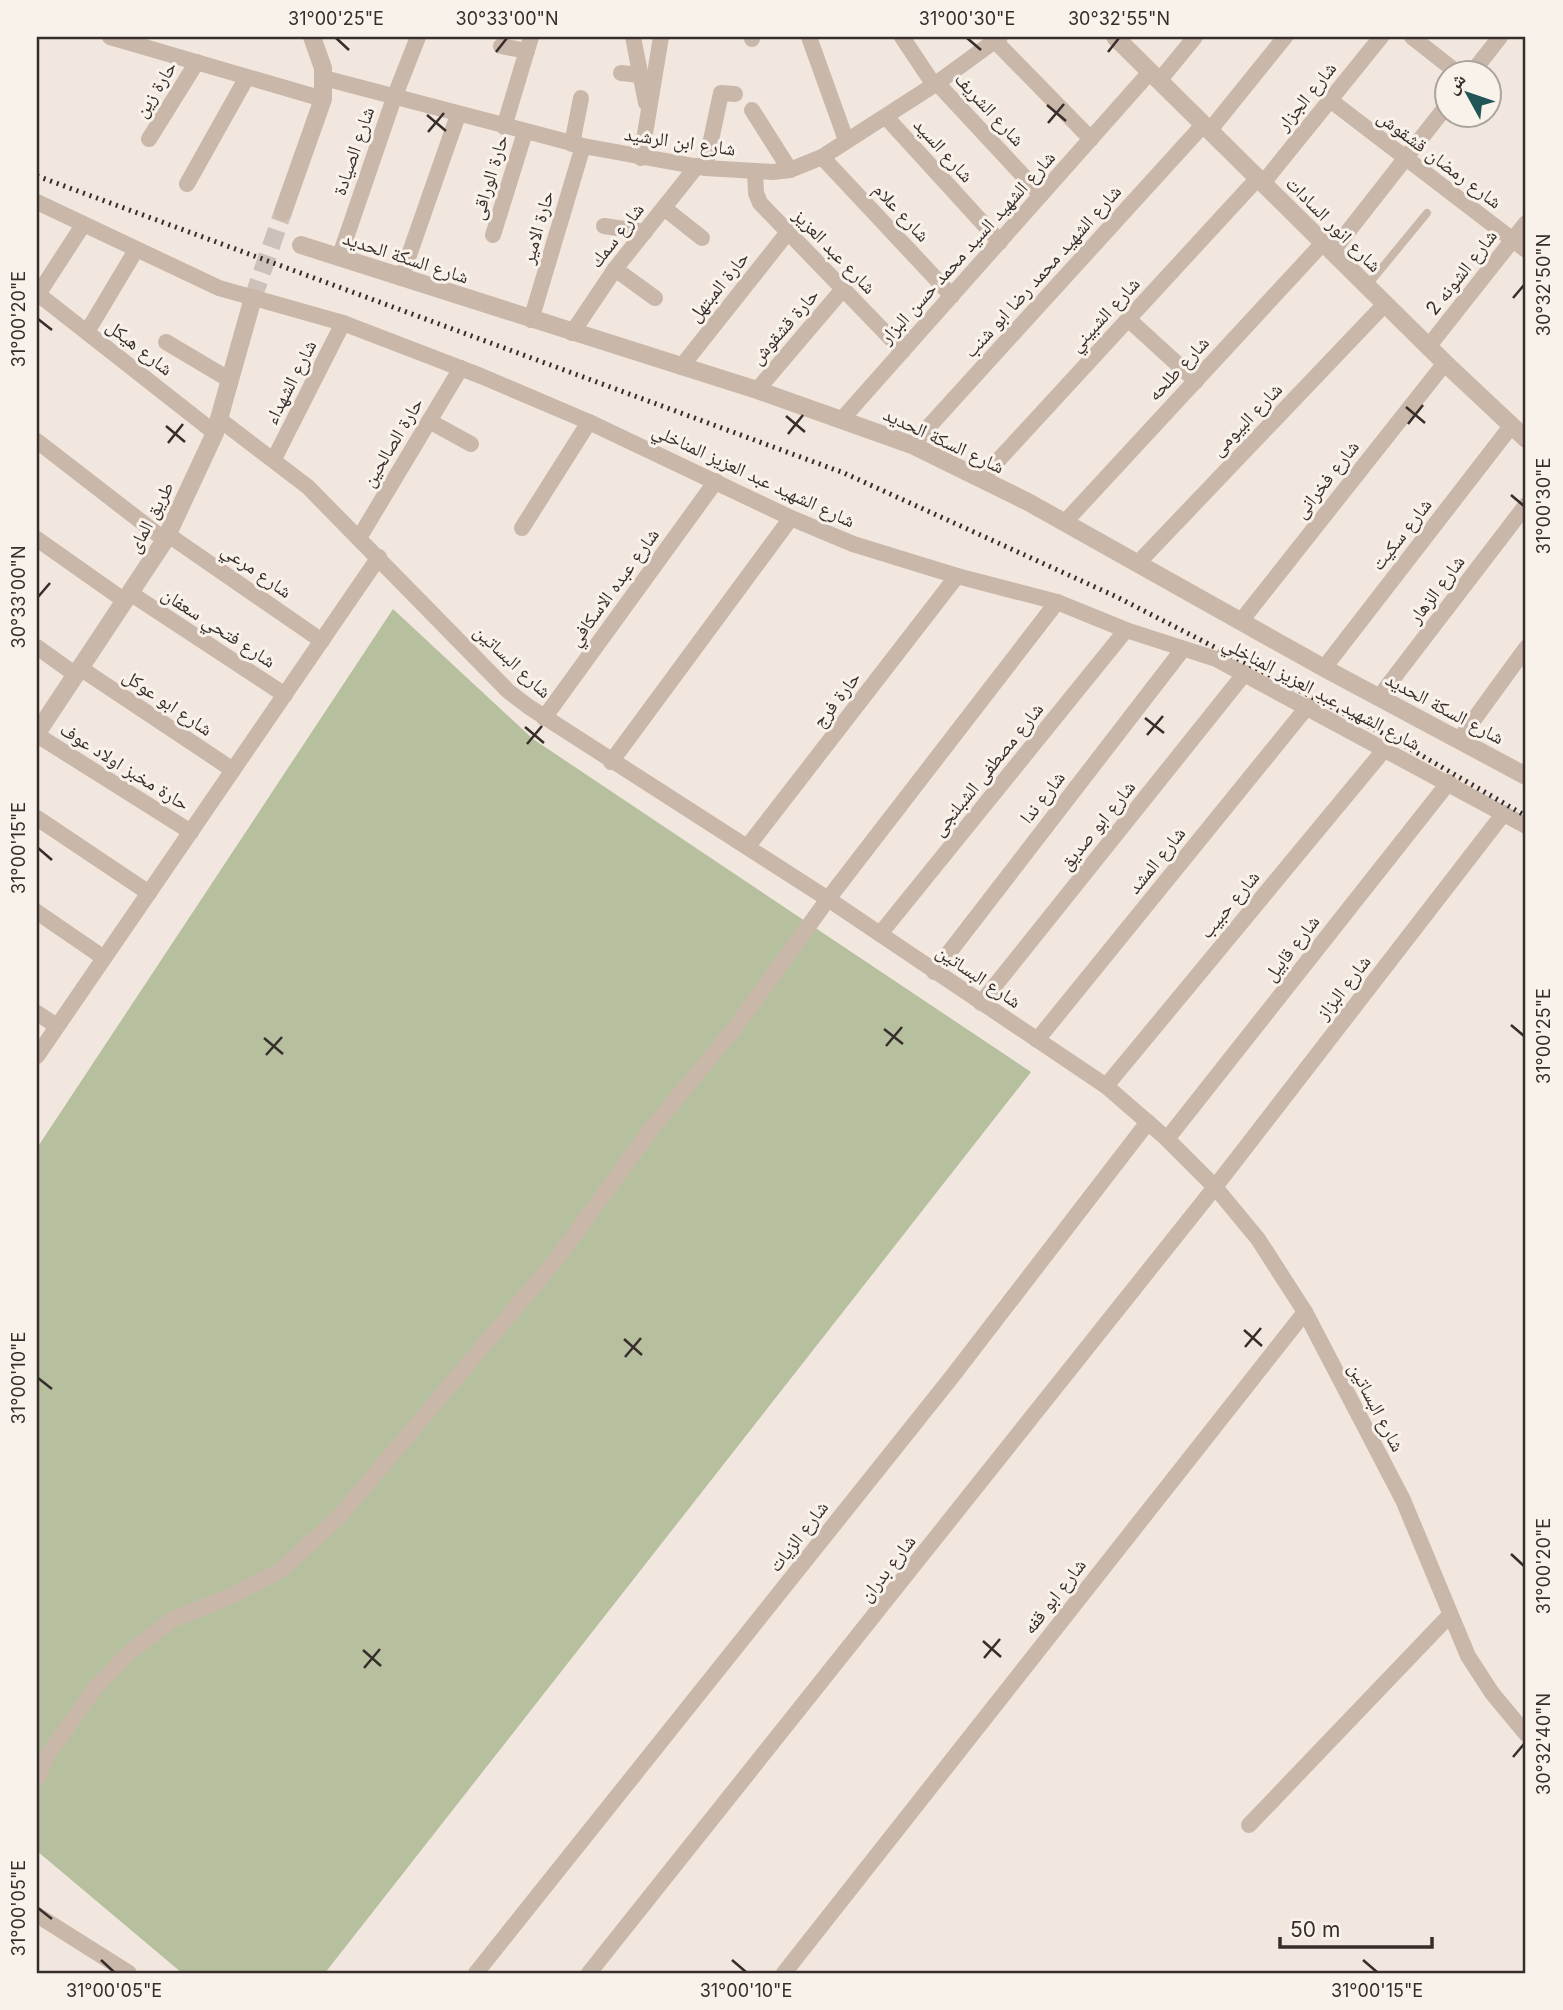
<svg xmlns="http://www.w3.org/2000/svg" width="1563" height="2010" font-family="Inter,'Noto Naskh Arabic',sans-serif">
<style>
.green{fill:#b6c09f}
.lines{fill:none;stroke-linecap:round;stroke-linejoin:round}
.tertiary-tunnel{stroke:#ccc2ba;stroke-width:18;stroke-dasharray:18 9;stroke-linecap:butt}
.service{stroke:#c9b7aa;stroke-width:8}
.minor{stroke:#c9b7aa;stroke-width:16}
.tertiary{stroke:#c9b7aa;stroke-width:18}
.rail{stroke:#372d2a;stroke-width:5;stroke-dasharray:2 5;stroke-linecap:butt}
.ticks{fill:none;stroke:#372d2a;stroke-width:2.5}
.labels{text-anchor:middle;stroke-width:6;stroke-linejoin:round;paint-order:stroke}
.street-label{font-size:19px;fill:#372d2a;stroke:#f9f2eb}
.neatline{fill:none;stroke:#372d2a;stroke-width:2.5}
.ticks-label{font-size:18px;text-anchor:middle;fill:#372d2a}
</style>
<rect width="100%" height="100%" fill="#f1e7de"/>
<!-- green -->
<path class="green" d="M 393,609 L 533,739 L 1031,1072 L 325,1973 L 182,1973 L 37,1851 L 37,1148 Z"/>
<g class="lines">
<!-- tertiary-tunnel -->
<path class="tertiary-tunnel" d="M 253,298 L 283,212"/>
<!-- service -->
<path class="service" d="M 1367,286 L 1427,213"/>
<!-- minor -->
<g class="minor">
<path d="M 110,37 L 323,99"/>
<path d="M 633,37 L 646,103"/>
<path d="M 809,37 L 846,140"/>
<path d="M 902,37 L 934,85"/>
<path d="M 1412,37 L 1459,74"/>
<path d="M 752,39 L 752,37"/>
<path d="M 995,41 L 1091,139"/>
<path d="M 501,46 L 527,51"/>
<path d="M 621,73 L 640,75"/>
<path d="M 1471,74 L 1500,37"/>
<path d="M 324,78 L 583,146 L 705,168 L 773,172 L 790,170 L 822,157 L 937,83 L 1000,37"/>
<path d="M 1159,81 L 1195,37"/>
<path d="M 937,83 L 1041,195"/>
<path d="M 1330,100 L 1526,250"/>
<path d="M 752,110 L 790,170"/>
<path d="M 886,117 L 1000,242"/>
<path d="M 504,127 L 531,37"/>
<path d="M 1210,130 L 1285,37"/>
<path d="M 149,139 L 197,62"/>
<path d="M 572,144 L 581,98"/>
<path d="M 822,157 L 952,296"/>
<path d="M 641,158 L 661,37"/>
<path d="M 705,168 L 721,93 L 735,94"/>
<path d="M 755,171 L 756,193 L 760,203 L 903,351"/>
<path d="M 1263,183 L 1381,37"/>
<path d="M 187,184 L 247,77"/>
<path d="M 37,202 L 219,288 L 343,323 L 481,376 L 589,422 L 791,518 L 853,544 L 957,576 L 1057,602 L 1126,630 L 1216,659 L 1526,826"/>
<path d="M 664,208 L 702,238"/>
<path d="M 604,226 L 645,232"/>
<path d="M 493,235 L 525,132"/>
<path d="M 1332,252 L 1448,104"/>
<path d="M 339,258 L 394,98 L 418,37"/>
<path d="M 615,269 L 655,298"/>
<path d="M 401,278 L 458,115"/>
<path d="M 38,294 L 215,433"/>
<path d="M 37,296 L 83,225"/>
<path d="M 1128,319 L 1196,381"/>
<path d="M 531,320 L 583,146"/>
<path d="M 87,332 L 136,250"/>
<path d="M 572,333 L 615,269 L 697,166"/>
<path d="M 166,342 L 230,380"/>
<path d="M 1428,347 L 1526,223"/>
<path d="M 681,367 L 788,232"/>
<path d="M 757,390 L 843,289"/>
<path d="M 843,418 L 1150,72"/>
<path d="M 219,419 L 308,487 L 508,691 L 529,707 L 828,899 L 1106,1086 L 1167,1139 L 1215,1187 L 1258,1239 L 1305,1312 L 1403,1500 L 1468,1656 L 1492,1693 L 1526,1734"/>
<path d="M 429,421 L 471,444"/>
<path d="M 37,441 L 165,540"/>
<path d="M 912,445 L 1204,124"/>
<path d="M 274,459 L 343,323"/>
<path d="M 981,479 L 1258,178"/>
<path d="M 1065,522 L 1323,243"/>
<path d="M 522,528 L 589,422"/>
<path d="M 167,534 L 322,641"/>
<path d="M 359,538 L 461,368"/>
<path d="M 37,539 L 125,601"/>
<path d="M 1138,563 L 1385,304"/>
<path d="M 130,593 L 285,695"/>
<path d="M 1241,621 L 1445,363"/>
<path d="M 37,647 L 76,675"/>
<path d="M 80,668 L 233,770"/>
<path d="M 1324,668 L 1512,425"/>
<path d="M 1379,697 L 1526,505"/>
<path d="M 544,718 L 716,481"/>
<path d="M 37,735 L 191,832"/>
<path d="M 1459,740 L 1526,648"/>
<path d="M 611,762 L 791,518"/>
<path d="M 37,818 L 149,893"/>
<path d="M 748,846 L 957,576"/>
<path d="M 37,912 L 104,958"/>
<path d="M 880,934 L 1126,630"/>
<path d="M 934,972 L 1183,649"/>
<path d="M 981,1003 L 1245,673"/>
<path d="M 37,1013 L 57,1026"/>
<path d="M 1037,1040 L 1308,706"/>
<path d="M 37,1056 L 379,557"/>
<path d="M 1106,1086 L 1384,750"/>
<path d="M 1167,1139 L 1449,782"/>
<path d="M 37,1778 L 47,1756 L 95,1688 L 131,1651 L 172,1620 L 233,1595 L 281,1570 L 339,1517 L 559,1256 L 652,1128 L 734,1029 L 828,899 L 1057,602"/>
<path d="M 1249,1825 L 1449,1616"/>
<path d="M 37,1915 L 129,1973"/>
<path d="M 476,1973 L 951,1378 L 1148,1122"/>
<path d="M 589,1973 L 1215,1187 L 1504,813"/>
<path d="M 784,1973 L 1305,1312"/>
</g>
<!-- tertiary -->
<g class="tertiary">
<path d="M 1115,37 L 1445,363 L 1526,439"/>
<path d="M 283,212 L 323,99 L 323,68 L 312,37"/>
<path d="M 301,245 L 757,390 L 912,445 L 1028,502 L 1324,668 L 1526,776"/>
<path d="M 37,733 L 165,540 L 215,433 L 253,298"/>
</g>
<!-- rail -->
<path class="rail" d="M 37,176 L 844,473 L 1117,597 L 1388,736 L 1526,816"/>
</g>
<!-- ticks -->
<path class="ticks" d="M 336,38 L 349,50M 967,38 L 981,50M 496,52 L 507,38M 1108,52 L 1119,38M 1047,105 L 1066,121M 427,115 L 446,131M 1048,123 L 1064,104M 428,132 L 444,113M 1513,298 L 1524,285M 38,319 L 52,330M 1406,407 L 1425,423M 786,416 L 805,432M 1408,424 L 1423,405M 166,426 L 185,442M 788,434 L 803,415M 168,443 L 183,424M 1511,495 L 1524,506M 38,597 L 50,583M 1145,718 L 1164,733M 525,727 L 544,743M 1147,735 L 1163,716M 527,744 L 542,726M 38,848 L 52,860M 1511,1025 L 1524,1036M 884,1029 L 903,1044M 264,1038 L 283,1054M 886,1046 L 902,1027M 266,1055 L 282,1037M 1244,1330 L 1262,1346M 624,1339 L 642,1355M 1245,1347 L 1261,1328M 625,1357 L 641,1338M 38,1378 L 52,1389M 1511,1554 L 1524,1566M 983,1641 L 1001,1657M 363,1650 L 381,1666M 984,1658 L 1000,1639M 364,1668 L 380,1649M 1513,1757 L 1524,1744M 38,1908 L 52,1919M 101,1960 L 114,1972M 732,1960 L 746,1972M 1363,1960 L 1377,1972"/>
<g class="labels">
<!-- street labels -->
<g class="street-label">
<text transform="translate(155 89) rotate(-58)" y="7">حارة زين</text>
<text transform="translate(1306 96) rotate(-51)" y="7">شارع الجزار</text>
<text transform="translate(990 109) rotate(47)" y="7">شارع الشريف</text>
<text transform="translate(680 141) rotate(8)" y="7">شارع ابن الرشيد</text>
<text transform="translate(944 150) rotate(48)" y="7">شارع السيد</text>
<text transform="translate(353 151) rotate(-71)" y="7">شارع الصيادة</text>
<text transform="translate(1440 159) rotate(37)" y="7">شارع رمضان قشقوش</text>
<text transform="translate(489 177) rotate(-73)" y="7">حارة الوراقى</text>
<text transform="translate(902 212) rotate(47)" y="7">شارع علام</text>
<text transform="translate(1334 224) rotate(45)" y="7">شارع انور السادات</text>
<text transform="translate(537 227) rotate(-74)" y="7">حارة الامير</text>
<text transform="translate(616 235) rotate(-52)" y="7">شارع سمك</text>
<text transform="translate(967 247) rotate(-48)" y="7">شارع الشهيد السيد محمد حسن البزار</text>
<text transform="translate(835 251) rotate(46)" y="7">شارع عبد العزيز</text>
<text transform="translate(406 257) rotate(18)" y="7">شارع السكة الحديد</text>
<text transform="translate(1042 271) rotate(-48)" y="7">شارع الشهيد محمد رضا ابو شنب</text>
<text transform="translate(1461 272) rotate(-52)" y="7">شارع الشونه 2</text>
<text transform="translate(718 286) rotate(-51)" y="7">حارة المبتهل</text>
<text transform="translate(1104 314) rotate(-47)" y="7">شارع الشبيني</text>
<text transform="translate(784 326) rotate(-49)" y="7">حارة قشقوش</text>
<text transform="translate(140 347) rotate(38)" y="7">شارع هيكل</text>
<text transform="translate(1178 368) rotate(-47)" y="7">شارع طلحه</text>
<text transform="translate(290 382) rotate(-63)" y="7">شارع الشهداء</text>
<text transform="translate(1246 419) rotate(-46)" y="7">شارع البيومى</text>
<text transform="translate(944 440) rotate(25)" y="7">شارع السكة الحديد</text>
<text transform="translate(392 442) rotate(-59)" y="7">حارة الصالحين</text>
<text transform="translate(754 475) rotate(25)" y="7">شارع الشهيد عبد العزيز المناخلي</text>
<text transform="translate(1326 479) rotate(-52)" y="7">شارع فخرانى</text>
<text transform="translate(150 517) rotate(-62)" y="7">طريق الماى</text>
<text transform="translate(1401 534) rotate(-52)" y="7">شارع سكيت</text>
<text transform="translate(257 570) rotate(35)" y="7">شارع مرعي</text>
<text transform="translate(613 587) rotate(-54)" y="7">شارع عبده الاسكافي</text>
<text transform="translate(1436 589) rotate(-53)" y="7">شارع الزهار</text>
<text transform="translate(219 627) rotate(33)" y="7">شارع فتحي سعفان</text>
<text transform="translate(513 661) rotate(43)" y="7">شارع البساتين</text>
<text transform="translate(1322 693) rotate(28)" y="7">شارع الشهيد عبد العزيز المناخلي</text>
<text transform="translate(836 699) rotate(-52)" y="7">حارة فرج</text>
<text transform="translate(168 702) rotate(34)" y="7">شارع ابو عوكل</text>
<text transform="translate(1445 708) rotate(28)" y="7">شارع السكة الحديد</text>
<text transform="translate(125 766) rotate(32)" y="7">حارة مخبز اولاد عوف</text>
<text transform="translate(987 769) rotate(-51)" y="7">شارع مصطفى الشبلنجى</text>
<text transform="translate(1042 797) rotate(-52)" y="7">شارع ندا</text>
<text transform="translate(1097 825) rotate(-51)" y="7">شارع ابو صديق</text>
<text transform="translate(1156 860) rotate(-51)" y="7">شارع المشد</text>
<text transform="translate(1229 904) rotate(-50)" y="7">شارع حبيب</text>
<text transform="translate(1291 948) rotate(-52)" y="7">شارع قابيل</text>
<text transform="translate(979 976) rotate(34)" y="7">شارع البساتين</text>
<text transform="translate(1343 987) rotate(-52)" y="7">شارع البزاز</text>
<text transform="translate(1377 1407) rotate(62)" y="7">شارع البساتين</text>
<text transform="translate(798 1536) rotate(-52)" y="7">شارع الزيات</text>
<text transform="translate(887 1568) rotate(-52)" y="7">شارع بدران</text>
<text transform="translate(1054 1596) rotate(-52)" y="7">شارع ابو قفه</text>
</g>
</g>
<!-- border -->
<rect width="1563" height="2010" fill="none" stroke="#f9f2eb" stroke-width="77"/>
<!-- north arrow -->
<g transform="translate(1468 94) rotate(310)"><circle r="33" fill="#f9f2eb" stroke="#aba39e" stroke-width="2"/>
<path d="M0-5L12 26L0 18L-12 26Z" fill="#215657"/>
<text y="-10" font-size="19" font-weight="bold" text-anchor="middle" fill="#372d2a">ش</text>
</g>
<!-- scale -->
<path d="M1280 1937v10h152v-10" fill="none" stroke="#372d2a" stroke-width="3.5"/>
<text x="1290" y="1937" font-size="21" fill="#372d2a" stroke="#f9f2eb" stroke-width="5" paint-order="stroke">50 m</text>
<rect x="38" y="38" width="1486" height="1934" class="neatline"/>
<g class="ticks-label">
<text x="336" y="25">31°00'25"E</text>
<text x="507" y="25">30°33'00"N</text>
<text x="967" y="25">31°00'30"E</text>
<text x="1119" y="25">30°32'55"N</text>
<text transform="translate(1544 285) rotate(-90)" y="6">30°32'50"N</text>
<text transform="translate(19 319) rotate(-90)" y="6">31°00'20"E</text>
<text transform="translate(1544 506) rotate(-90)" y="6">31°00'30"E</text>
<text transform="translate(19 597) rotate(-90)" y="6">30°33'00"N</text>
<text transform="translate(19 848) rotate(-90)" y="6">31°00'15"E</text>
<text transform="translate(1544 1036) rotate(-90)" y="6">31°00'25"E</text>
<text transform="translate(19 1378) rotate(-90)" y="6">31°00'10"E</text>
<text transform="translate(1544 1566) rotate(-90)" y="6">31°00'20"E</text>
<text transform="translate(1544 1744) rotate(-90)" y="6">30°32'40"N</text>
<text transform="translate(19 1908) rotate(-90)" y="6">31°00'05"E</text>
<text x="114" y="1997">31°00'05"E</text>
<text x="746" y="1997">31°00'10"E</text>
<text x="1377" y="1997">31°00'15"E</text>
</g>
</svg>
